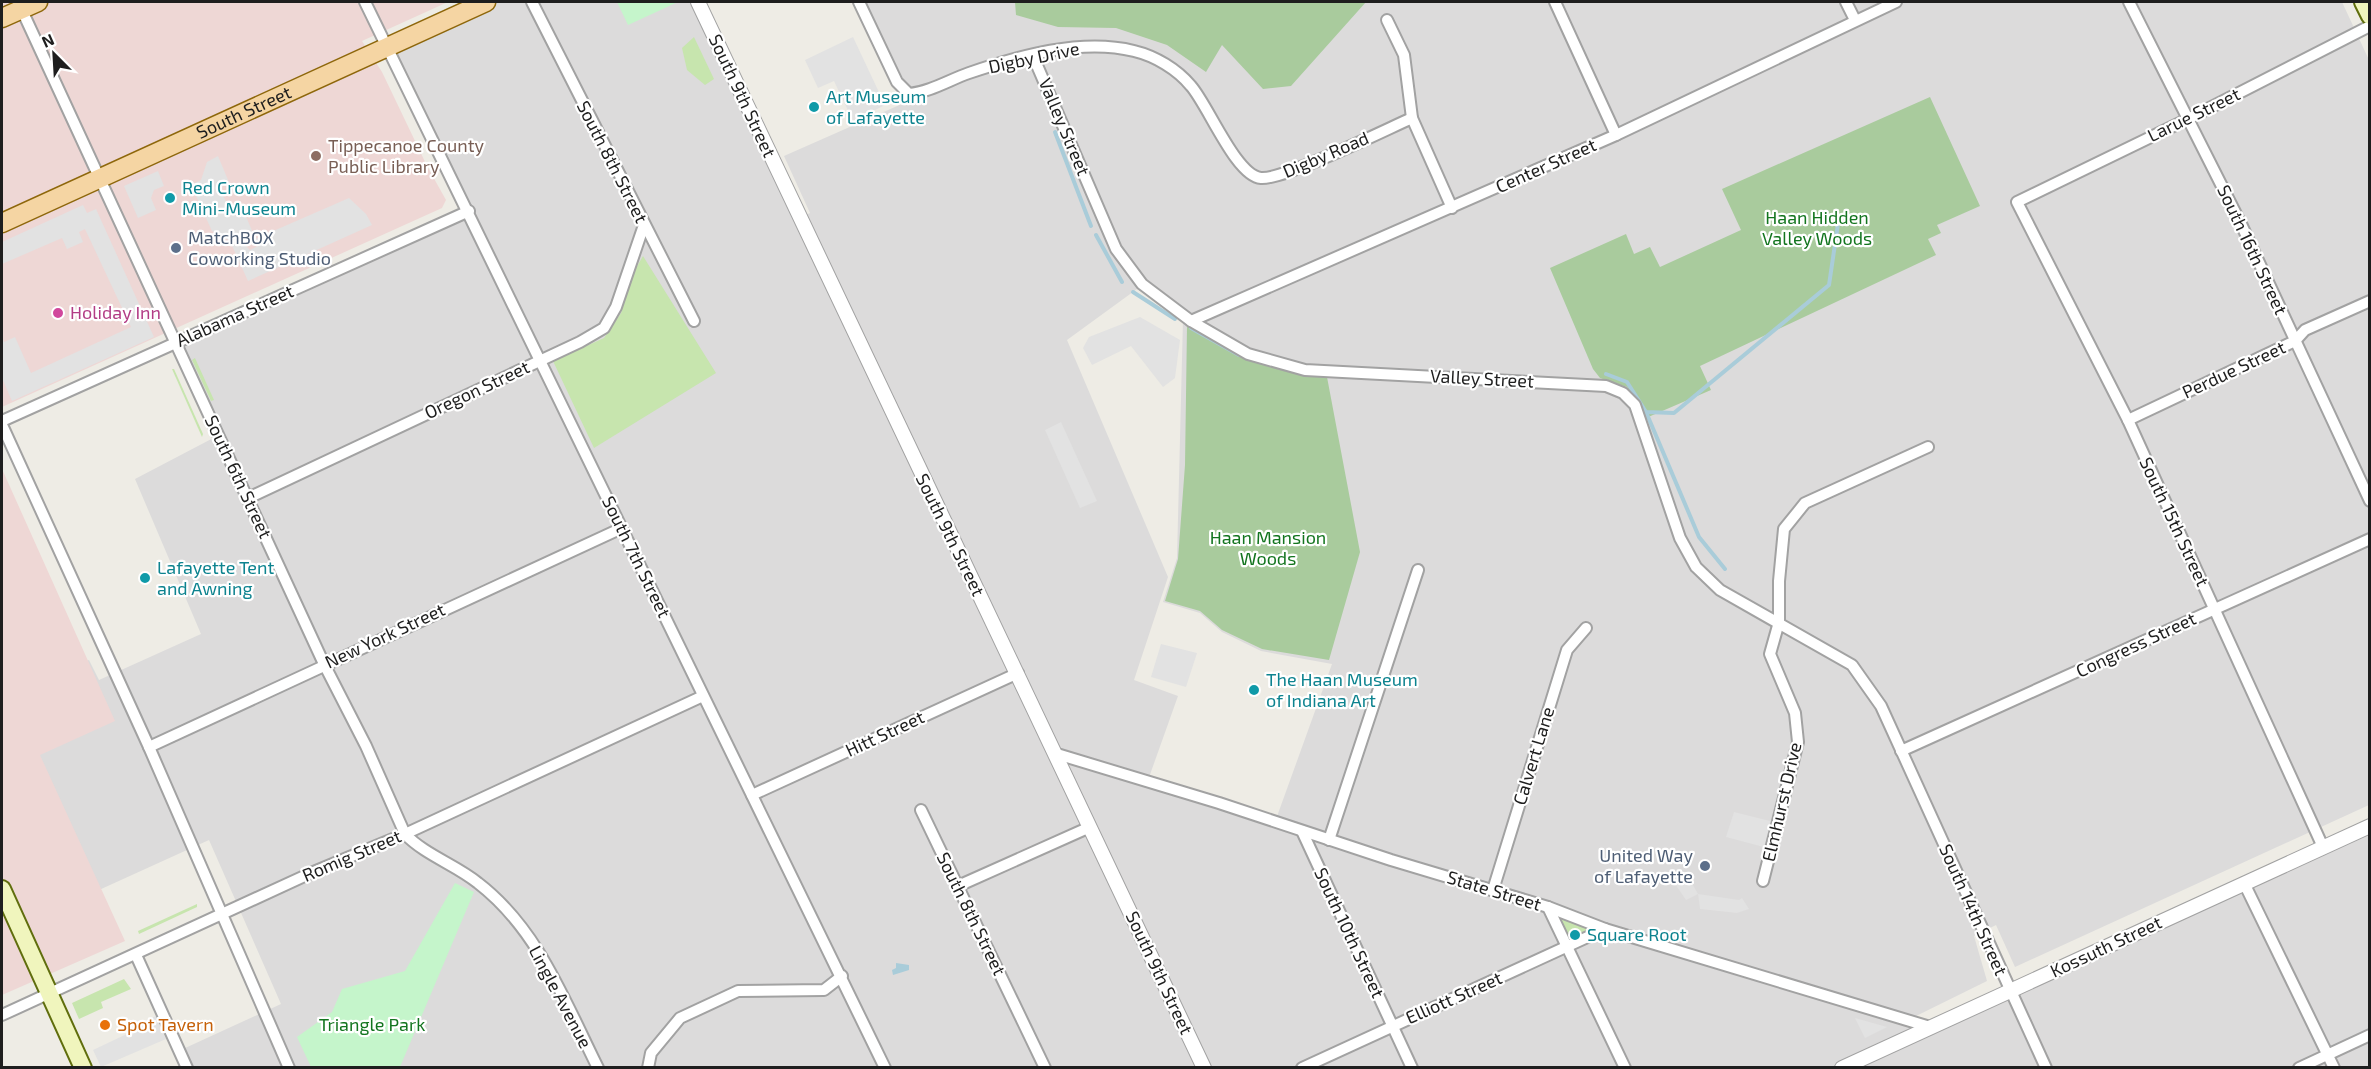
<svg xmlns="http://www.w3.org/2000/svg" width="2371" height="1069" font-family="'Exo 2',sans-serif">
<style>
.residential{fill:#dcdbdb;fill-rule:evenodd}
.commercial{fill:#eed7d5}
.grass{fill:#c7e5ae}
.forest{fill:#a9cb9d}
.park{fill:#c5f5cb}
.parking{fill:#e2e2e2}
.water{fill:#a9ccd9}
.lines{fill:none;stroke-linecap:round;stroke-linejoin:round}
.stream{stroke:#a9ccd9;stroke-width:4}
.minor-casing{stroke:#a2a2a2;stroke-width:14}
.tertiary-casing{stroke:#a2a2a2;stroke-width:16}
.secondary-casing{stroke:#606e0d;stroke-width:20}
.primary-casing{stroke:#8e670b;stroke-width:21}
.minor{stroke:#fff;stroke-width:10}
.tertiary{stroke:#fff;stroke-width:14}
.secondary{stroke:#f0f5bd;stroke-width:16}
.primary{stroke:#f5d5a3;stroke-width:18}
.culture-dot{fill:#0f9aa8;stroke:#fff;stroke-width:2}
.education-dot{fill:#8d6e63;stroke:#fff;stroke-width:2}
.service-dot{fill:#5c6f8a;stroke:#fff;stroke-width:2}
.hotel-dot{fill:#d1479c;stroke:#fff;stroke-width:2}
.food-dot{fill:#e8710a;stroke:#fff;stroke-width:2}
.labels{text-anchor:middle;stroke-width:4.5;stroke-linejoin:round;paint-order:stroke}
.street-label{font-size:18px;fill:#1e1e1e;stroke:#fff}
.culture-label{font-size:18px;fill:#0d838f;stroke:#fff;text-anchor:start}
.education-label{font-size:18px;fill:#785e54;stroke:#fff;text-anchor:start}
.park-label{font-size:18px;fill:#13751f;stroke:#fff}
.service-label{font-size:18px;fill:#4e5e75;stroke:#fff;text-anchor:start}
.hotel-label{font-size:18px;fill:#b23c85;stroke:#fff;text-anchor:start}
.food-label{font-size:18px;fill:#c56008;stroke:#fff;text-anchor:start}
</style>
<rect width="100%" height="100%" fill="#eeece5"/>
<!-- residential -->
<path class="residential" d="M 486,2 L 698,2 L 799,218 L 810,213 L 784,156 L 904,103 L 904,81 L 866,2 L 2342,2 L 2369,60 L 2369,805 L 2015,967 L 1996,925 L 1974,936 L 1987,981 L 1910,1019 L 1930,1027 L 2369,826 L 2369,1067 L 175,1067 L 189,1061 L 183,1049 L 281,1004 L 209,840 L 33,920 L 2,729 L 21,691 L 89,660 L 99,680 L 201,634 L 135,479 L 219,435 L 176,343 L 468,211 L 387,46 ZM 1137,289 L 1183,319 L 1177,558 L 1163,602 L 1200,613 L 1222,632 L 1261,651 L 1332,664 L 1275,822 L 1494,891 L 1311,840 L 1239,810 L 1147,783 L 1178,696 L 1134,680 L 1168,577 L 1067,340 Z"/>
<!-- commercial -->
<g class="commercial">
<path d="M 2,2 L 448,2 L 362,41 L 382,72 L 427,166 L 446,200 L 442,208 L 2,407 Z"/>
<path d="M 2,469 L 115,721 L 40,755 L 125,941 L 2,995 Z"/>
</g>
<!-- grass -->
<g class="grass">
<path d="M 694,37 L 714,79 L 705,85 L 687,70 L 682,48 Z"/>
<path d="M 643,256 L 716,373 L 594,448 L 553,361 L 604,338 L 621,313 L 632,275 Z"/>
<path d="M 195,358 L 214,400 L 211,401 L 192,360 Z"/>
<path d="M 172,369 L 174,369 L 203,434 L 202,437 Z"/>
<path d="M 197,904 L 197,907 L 139,934 L 138,931 Z"/>
<path d="M 1548,907 L 1605,929 L 1568,945 Z"/>
<path d="M 124,979 L 131,989 L 101,1002 L 103,1008 L 79,1019 L 72,1003 Z"/>
</g>
<!-- forest -->
<g class="forest">
<path d="M 1015,2 L 1366,2 L 1291,86 L 1263,89 L 1222,45 L 1206,72 L 1167,45 L 1116,28 L 1058,27 L 1016,15 Z"/>
<path d="M 1930,97 L 1980,206 L 1937,225 L 1941,233 L 1928,239 L 1936,255 L 1700,366 L 1711,390 L 1646,418 L 1627,387 L 1600,378 L 1593,369 L 1550,268 L 1626,234 L 1634,254 L 1650,247 L 1660,267 L 1741,230 L 1722,189 Z"/>
<path d="M 1187,326 C 1235,353 1270,373 1327,377 L 1360,552 L 1329,660 L 1262,649 L 1222,630 L 1200,611 L 1165,601 L 1178,559 L 1185,465 Z"/>
</g>
<!-- park -->
<g class="park">
<path d="M 617,2 L 678,2 L 628,25 Z"/>
<path d="M 455,883 L 474,892 L 400,1067 L 311,1067 L 297,1037 L 332,1012 L 342,989 L 405,971 Z"/>
</g>
<!-- parking -->
<g class="parking">
<path d="M 853,37 L 885,105 L 853,121 L 834,81 L 818,88 L 805,60 Z"/>
<path d="M 218,156 L 228,180 L 218,186 L 231,211 L 242,207 L 253,233 L 240,240 L 250,250 L 258,246 L 255,239 L 349,198 L 366,214 L 372,225 L 248,281 L 230,241 L 212,231 L 191,185 L 201,180 L 207,162 Z"/>
<path d="M 158,171 L 164,186 L 154,190 L 151,198 L 156,210 L 138,218 L 124,186 Z"/>
<path d="M 83,205 L 87,213 L 96,209 L 154,337 L 12,401 L 2,378 L 2,336 L 4,342 L 15,337 L 31,373 L 131,327 L 85,229 L 79,232 L 83,242 L 67,249 L 62,238 L 2,264 L 2,242 Z"/>
<path d="M 1140,317 L 1180,340 L 1175,378 L 1163,387 L 1131,346 L 1092,365 L 1083,348 L 1089,337 Z"/>
<path d="M 1061,422 L 1097,501 L 1080,508 L 1045,430 Z"/>
<path d="M 1161,644 L 1197,653 L 1186,687 L 1151,677 Z"/>
<path d="M 1734,812 L 1778,823 L 1771,849 L 1726,837 Z"/>
<path d="M 1689,878 L 1698,894 L 1739,900 L 1742,898 L 1749,909 L 1737,913 L 1700,909 L 1698,894 L 1686,900 L 1675,884 Z"/>
<path d="M 156,1016 L 166,1039 L 101,1067 L 93,1050 L 131,1032 L 133,1026 Z"/>
<path d="M 1855,1018 L 1887,1027 L 1865,1038 Z"/>
</g>
<!-- water -->
<path class="water" d="M 896,963 L 909,965 L 909,970 L 893,975 L 892,970 L 896,968 Z"/>
<g class="lines">
<!-- stream -->
<g class="stream">
<path d="M 1055,132 L 1091,226"/>
<path d="M 1096,235 L 1122,282"/>
<path d="M 1133,292 L 1175,319"/>
<path d="M 1191,328 L 1239,355"/>
<path d="M 1606,374 L 1627,382 L 1646,412 L 1674,413 L 1829,285 L 1839,217"/>
<path d="M 1646,412 L 1699,537 L 1725,569"/>
</g>
<!-- minor casing -->
<g class="minor-casing">
<g id="minor">
<path d="M 365,2 L 885,1068"/>
<path d="M 532,2 L 694,321"/>
<path d="M 859,2 L 897,82 L 909,94 C 930,92 949,80 969,73 C 1019,56 1081,38 1134,51 C 1155,56 1177,69 1191,86 C 1208,105 1236,176 1261,178 C 1284,180 1385,130 1412,118"/>
<path d="M 1555,2 L 1616,135"/>
<path d="M 1846,2 L 1855,20"/>
<path d="M 2129,2 L 2242,226 L 2370,501"/>
<path d="M 20,6 L 324,664 L 366,746 L 405,834 C 425,855 456,865 478,883 C 538,929 565,1002 598,1068"/>
<path d="M 1387,20 L 1404,55 L 1412,118 L 1452,208"/>
<path d="M 1033,56 L 1116,249 L 1142,284 L 1191,321 L 1248,354 L 1305,370 L 1606,386 L 1623,393 L 1635,405 L 1680,538 L 1696,567 L 1720,590 L 1852,665 L 1881,706 L 2046,1068"/>
<path d="M 1191,321 L 1616,135 L 1896,2"/>
<path d="M 2128,420 L 2295,341 L 2305,330 L 2370,301"/>
<path d="M 2,421 L 469,211"/>
<path d="M 2,425 L 149,747 L 289,1068"/>
<path d="M 248,498 L 580,342 L 604,328 L 616,307 L 644,225"/>
<path d="M 149,747 L 622,528"/>
<path d="M 1901,751 L 2370,539"/>
<path d="M 1057,754 L 1219,803 L 1391,860 L 1548,907 L 1605,929 L 1930,1027"/>
<path d="M 752,795 L 1018,673"/>
<path d="M 921,810 L 1045,1068"/>
<path d="M 1302,831 L 1412,1068"/>
<path d="M 1329,840 L 1418,570"/>
<path d="M 2323,847 L 2128,420 L 2017,202 L 2190,118 L 2370,26"/>
<path d="M 1763,881 L 1798,742 L 1795,713 L 1770,654 L 1779,622 L 1779,581 L 1784,529 L 1805,503 L 1928,447"/>
<path d="M 2244,883 L 2334,1068"/>
<path d="M 958,886 L 1090,827"/>
<path d="M 1493,890 L 1567,650 L 1586,628"/>
<path d="M 1548,907 L 1625,1068"/>
<path d="M 136,955 L 187,1068"/>
<path d="M 2,1015 L 311,873 L 405,834 L 703,696"/>
<path d="M 648,1068 L 651,1053 L 680,1018 L 738,991 L 824,990 L 842,976"/>
<path d="M 1302,1068 L 1605,929"/>
<path d="M 2299,1068 L 2370,1035"/>
</g>
</g>
<!-- tertiary casing -->
<g class="tertiary-casing">
<g id="tertiary">
<path d="M 698,2 L 1204,1068"/>
<path d="M 1842,1068 L 2370,826"/>
</g>
</g>
<!-- secondary casing -->
<g class="secondary-casing">
<g id="secondary">
<path d="M 2363,2 L 2370,16"/>
<path d="M 2,889 L 83,1068"/>
</g>
</g>
<!-- primary casing -->
<g class="primary-casing">
<g id="primary">
<path d="M 2,18 L 38,2"/>
<path id="s1" d="M 2,223 L 486,2"/>
</g>
</g>
<!-- minor -->
<use href="#minor" class="minor"/>
<!-- tertiary -->
<use href="#tertiary" class="tertiary"/>
<!-- secondary -->
<use href="#secondary" class="secondary"/>
<!-- primary -->
<use href="#primary" class="primary"/>
</g>
<!-- markers -->
<g class="culture-dot">
<circle cx="814" cy="107" r="6"/>
<circle cx="170" cy="198" r="6"/>
<circle cx="145" cy="578" r="6"/>
<circle cx="1254" cy="690" r="6"/>
<circle cx="1575" cy="935" r="6"/>
</g>
<circle class="education-dot" cx="316" cy="156" r="6"/>
<g class="service-dot">
<circle cx="176" cy="248" r="6"/>
<circle cx="1705" cy="866" r="6"/>
</g>
<circle class="hotel-dot" cx="58" cy="313" r="6"/>
<circle class="food-dot" cx="105" cy="1025" r="6"/>
<g class="labels">
<!-- street labels -->
<g class="street-label">
<text transform="translate(1034 58) rotate(-12)" y="6">Digby Drive</text>
<text transform="translate(742 96) rotate(65)" y="6">South 9th Street</text>
<text dy="6" stroke="none"><textPath href="#s1" startOffset="266">South Street</textPath></text>
<text transform="translate(2194 115) rotate(-26)" y="6">Larue Street</text>
<text transform="translate(1064 127) rotate(67)" y="6">Valley Street</text>
<text transform="translate(1326 155) rotate(-23)" y="6">Digby Road</text>
<text transform="translate(612 162) rotate(63)" y="6">South 8th Street</text>
<text transform="translate(1546 166) rotate(-24)" y="6">Center Street</text>
<text transform="translate(2252 250) rotate(65)" y="6">South 16th Street</text>
<text transform="translate(235 316) rotate(-24)" y="6">Alabama Street</text>
<text transform="translate(2234 370) rotate(-25)" y="6">Perdue Street</text>
<text transform="translate(1482 379) rotate(3)" y="6">Valley Street</text>
<text transform="translate(477 390) rotate(-25)" y="6">Oregon Street</text>
<text transform="translate(238 477) rotate(65)" y="6">South 6th Street</text>
<text transform="translate(2174 522) rotate(65)" y="6">South 15th Street</text>
<text transform="translate(950 535) rotate(64)" y="6">South 9th Street</text>
<text transform="translate(636 557) rotate(64)" y="6">South 7th Street</text>
<text transform="translate(385 636) rotate(-25)" y="6">New York Street</text>
<text transform="translate(2136 645) rotate(-25)" y="6">Congress Street</text>
<text transform="translate(885 734) rotate(-25)" y="6">Hitt Street</text>
<text transform="translate(1534 756) rotate(-73)" y="6">Calvert Lane</text>
<text transform="translate(1782 802) rotate(-77)" y="6">Elmhurst Drive</text>
<text transform="translate(352 856) rotate(-23)" y="6">Romig Street</text>
<text transform="translate(1494 891) rotate(17)" y="6">State Street</text>
<text transform="translate(1973 910) rotate(66)" y="6">South 14th Street</text>
<text transform="translate(971 914) rotate(64)" y="6">South 8th Street</text>
<text transform="translate(1349 933) rotate(65)" y="6">South 10th Street</text>
<text transform="translate(2106 947) rotate(-25)" y="6">Kossuth Street</text>
<text transform="translate(1159 973) rotate(65)" y="6">South 9th Street</text>
<text transform="translate(560 997) rotate(62)" y="6">Lingle Avenue</text>
<text transform="translate(1454 998) rotate(-24)" y="6">Elliott Street</text>
</g>
<!-- culture labels -->
<g class="culture-label">
<text x="826" y="103">Art Museum<tspan x="826" dy="21">of Lafayette</tspan></text>
<text x="182" y="194">Red Crown<tspan x="182" dy="21">Mini-Museum</tspan></text>
<text x="157" y="574">Lafayette Tent<tspan x="157" dy="21">and Awning</tspan></text>
<text x="1266" y="686">The Haan Museum<tspan x="1266" dy="21">of Indiana Art</tspan></text>
<text x="1587" y="941">Square Root</text>
</g>
<!-- education labels -->
<g class="education-label">
<text x="328" y="152">Tippecanoe County<tspan x="328" dy="21">Public Library</tspan></text>
</g>
<!-- park labels -->
<g class="park-label">
<text x="1817" y="224">Haan Hidden<tspan x="1817" dy="21">Valley Woods</tspan></text>
<text x="1268" y="544">Haan Mansion<tspan x="1268" dy="21">Woods</tspan></text>
<text x="372" y="1031">Triangle Park</text>
</g>
<!-- service labels -->
<g class="service-label">
<text x="188" y="244">MatchBOX<tspan x="188" dy="21">Coworking Studio</tspan></text>
<text x="1693" y="862" text-anchor="end">United Way<tspan x="1693" dy="21">of Lafayette</tspan></text>
</g>
<!-- hotel labels -->
<g class="hotel-label">
<text x="70" y="319">Holiday Inn</text>
</g>
<!-- food labels -->
<g class="food-label">
<text x="117" y="1031">Spot Tavern</text>
</g>
</g>
<!-- border -->
<rect width="2371" height="1069" fill="none" stroke="#1e1e1e" stroke-width="6"/>
<!-- north arrow -->
<g transform="translate(54 54) rotate(336)" stroke="#ffffff" stroke-width="4.5" paint-order="stroke">
<path d="M0-4.5L10 22L0 15L-10 22Z" fill="#1e1e1e"/>
<text y="-9" font-size="16" font-weight="bold" text-anchor="middle" fill="#1e1e1e">N</text>
</g>
</svg>
